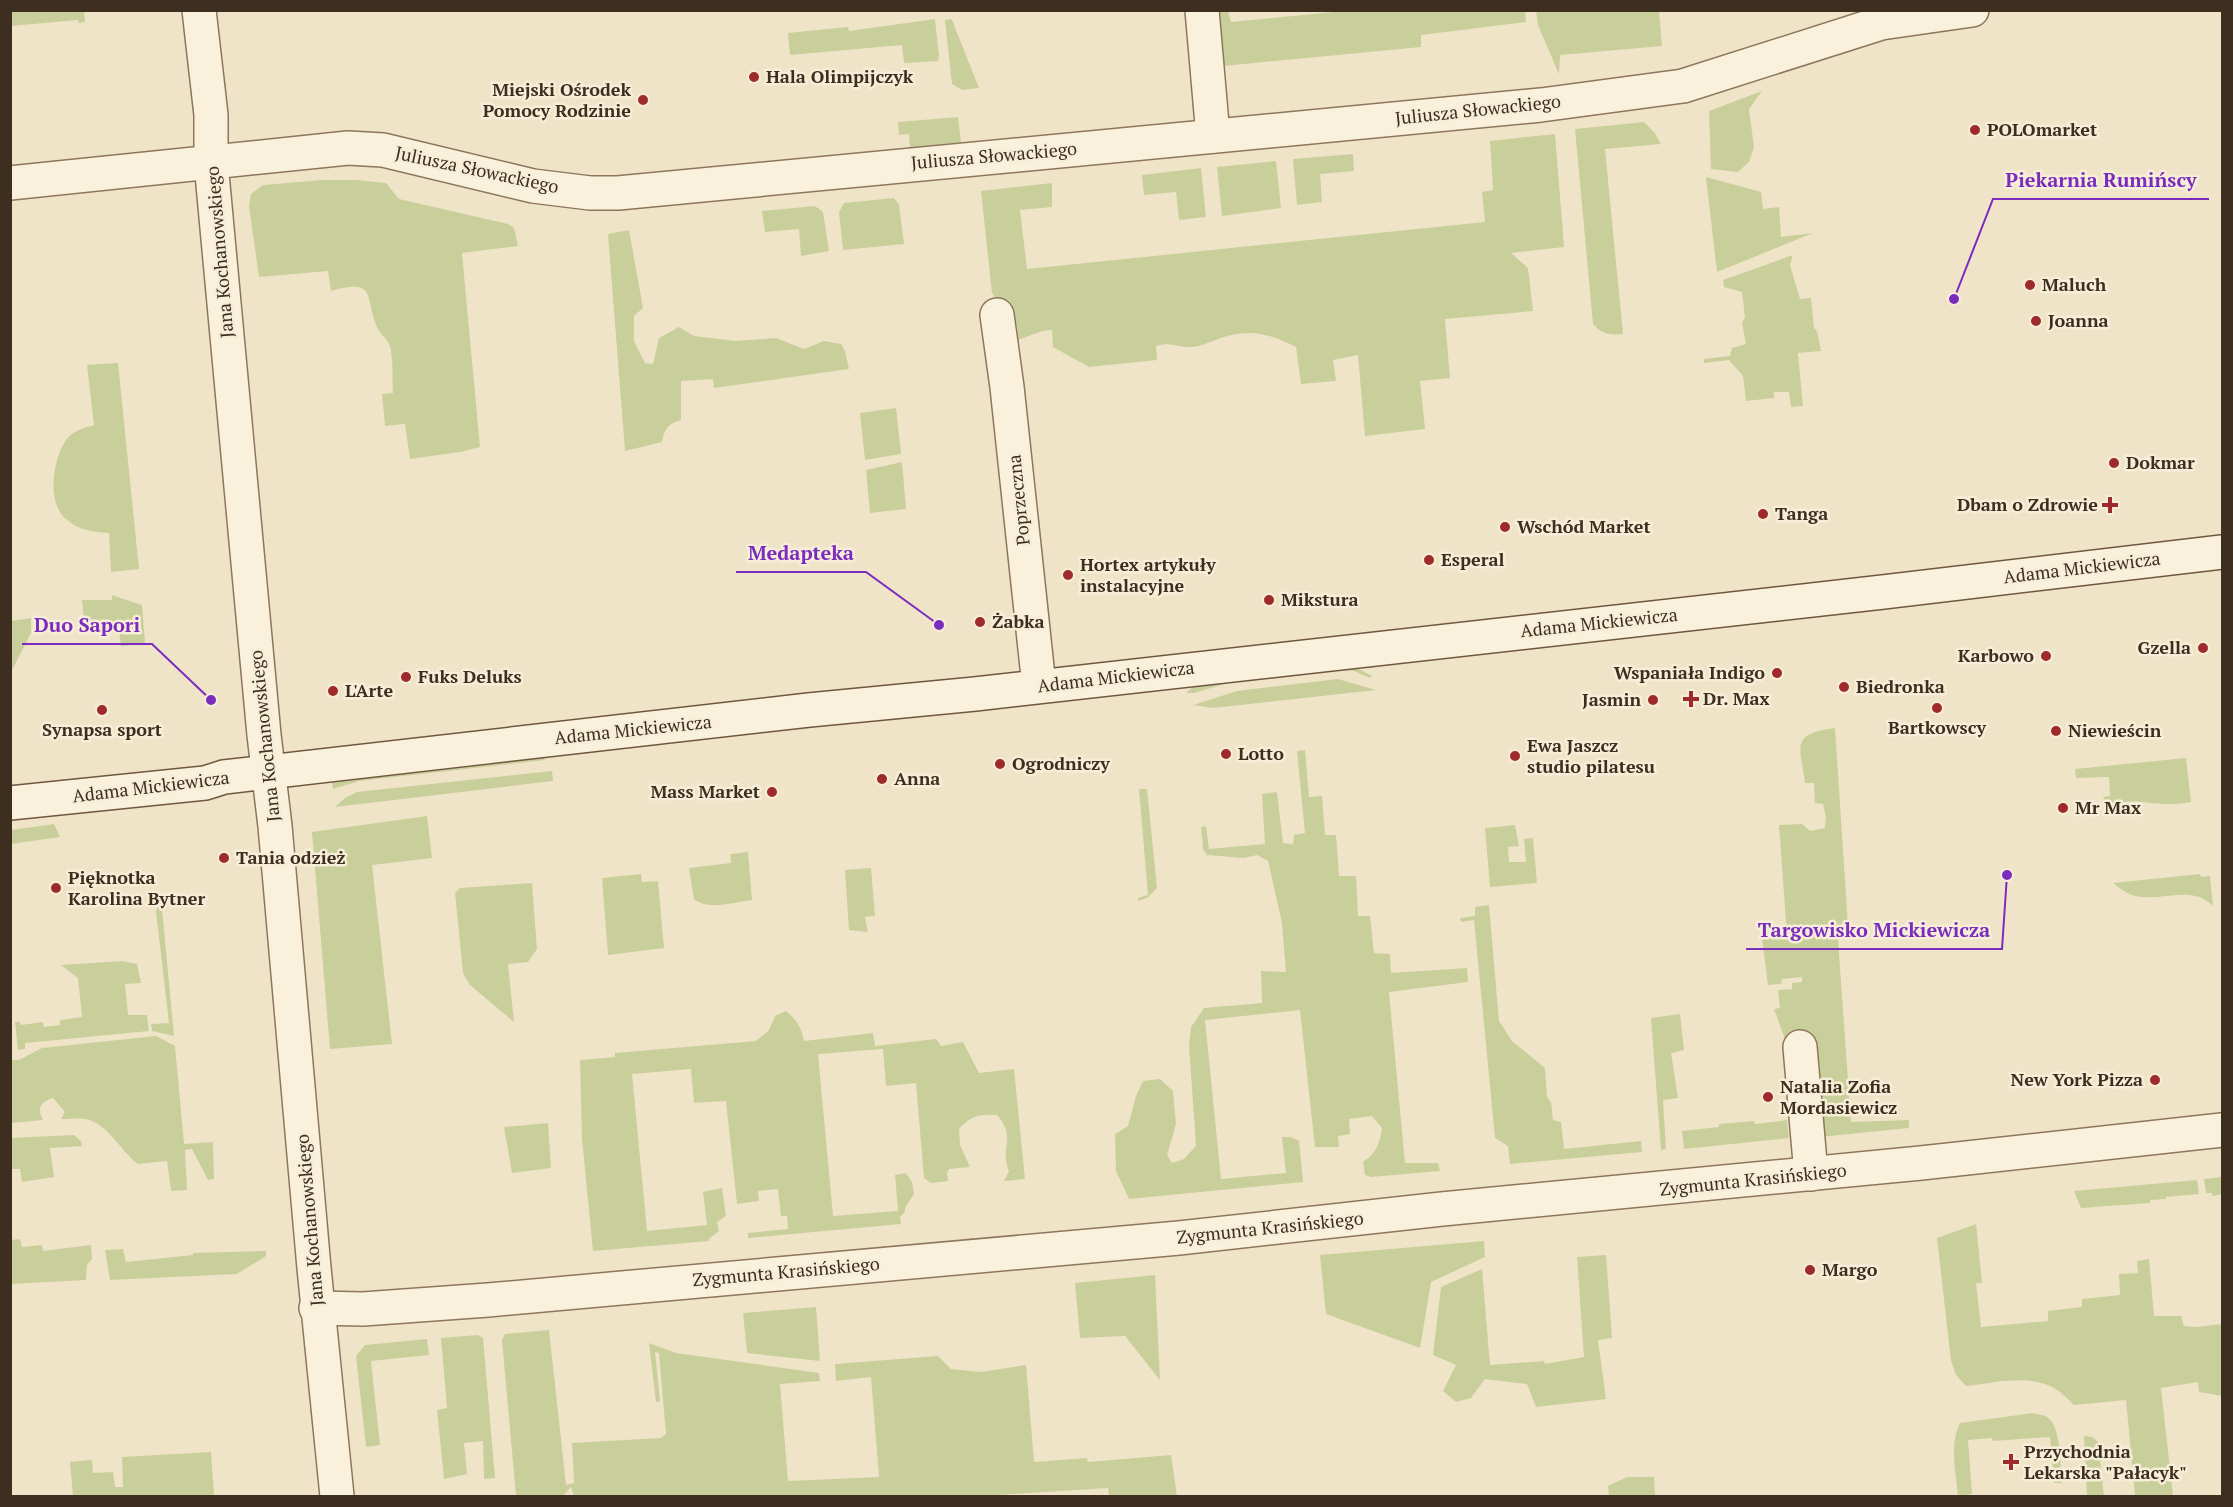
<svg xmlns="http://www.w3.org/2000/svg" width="2233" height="1507" font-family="'PT Serif',serif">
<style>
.green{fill:#c9cf9b}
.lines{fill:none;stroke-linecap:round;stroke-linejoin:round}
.street-casing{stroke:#8d765c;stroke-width:36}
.secondary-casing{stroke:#6f573f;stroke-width:36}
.street{stroke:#faf1dc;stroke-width:33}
.secondary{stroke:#faf1dc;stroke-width:33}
.poi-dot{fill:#9e2a2b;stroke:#f7eed8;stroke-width:2}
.labels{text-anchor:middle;stroke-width:5;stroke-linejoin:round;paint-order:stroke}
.poi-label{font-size:18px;font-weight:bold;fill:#3d2e20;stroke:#f7eed8;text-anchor:start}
.street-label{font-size:18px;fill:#3d2e20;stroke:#f7eed8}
.leader{fill:none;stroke:#7b2cbf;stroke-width:2}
.callout-dot{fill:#7b2cbf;stroke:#f7eed8;stroke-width:2}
.callout-label{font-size:20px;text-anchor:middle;font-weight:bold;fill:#7b2cbf;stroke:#f7eed8;stroke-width:5;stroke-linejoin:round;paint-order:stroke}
</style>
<rect width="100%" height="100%" fill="#f0e4c8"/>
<!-- green -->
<g class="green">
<path d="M 11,10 L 84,11 L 85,22 L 79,23 L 78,20 L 11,26 Z"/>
<path d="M 1354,10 L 1525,10 L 1526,22 L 1421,35 L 1421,47 L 1223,66 L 1217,11 L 1228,11 L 1231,22 Z"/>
<path d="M 1536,11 L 1659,11 L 1662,46 L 1560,55 L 1559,74 L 1538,25 Z"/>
<path d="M 935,19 L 939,56 L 938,61 L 904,63 L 902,45 L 790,55 L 788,33 L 848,27 L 849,31 Z"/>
<path d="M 952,19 L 952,20 L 979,88 L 962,90 L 952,84 L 945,20 Z"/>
<path d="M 1762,91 L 1749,109 L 1754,147 L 1749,162 L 1738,172 L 1711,169 L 1709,111 Z"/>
<path d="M 958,117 L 961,142 L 910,148 L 909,134 L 899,135 L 898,122 Z"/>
<path d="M 1644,122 L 1654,132 L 1661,144 L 1605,149 L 1623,334 C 1609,335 1603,335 1593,324 L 1575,129 Z"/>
<path d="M 1555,134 L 1564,247 L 1511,253 L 1528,268 L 1533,311 L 1445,319 L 1450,378 L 1420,381 L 1425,429 L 1365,436 L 1358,355 L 1333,360 L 1336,381 L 1301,384 L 1296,347 C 1272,335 1251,328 1224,337 C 1214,340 1203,346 1192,347 C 1178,348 1171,341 1156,346 L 1157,360 L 1089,367 L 1053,347 L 1052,330 L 1042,331 L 1018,340 L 1017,324 L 992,293 L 981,191 L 1052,183 L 1052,207 L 1020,210 L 1027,269 L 1485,222 L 1482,192 L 1493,190 L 1490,141 Z"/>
<path d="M 1353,154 L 1354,171 L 1320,174 L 1322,202 L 1297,205 L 1293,159 Z"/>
<path d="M 1276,161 L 1281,208 L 1222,216 L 1217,167 Z"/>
<path d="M 1201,168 L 1206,217 L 1179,220 L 1176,192 L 1144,195 L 1142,175 Z"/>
<path d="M 1706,177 L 1761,192 L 1763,209 L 1779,207 L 1781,237 L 1813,233 L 1717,272 Z"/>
<path d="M 322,180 L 355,180 L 386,183 L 399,199 L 508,224 L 514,228 L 518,246 L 462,253 L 480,447 L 460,452 L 410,459 L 405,424 L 385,426 L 382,394 L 393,393 C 392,381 394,351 388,342 C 385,337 379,333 377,327 C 364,297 378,278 331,291 L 328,271 L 259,277 L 249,206 L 251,194 L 263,185 Z"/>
<path d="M 894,198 L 899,205 L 904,244 L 843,250 L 839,212 L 844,203 Z"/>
<path d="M 815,206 L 823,212 L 829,251 L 801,256 L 799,229 L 765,232 L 762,211 Z"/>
<path d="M 629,230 L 643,308 L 634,316 L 634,341 L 645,363 L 653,364 L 659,338 L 679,327 L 694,336 L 736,341 L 776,338 L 804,349 L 824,341 L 841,344 L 845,351 L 849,369 L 714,388 L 713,379 L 681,381 L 681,420 C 668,424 665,428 662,442 L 625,451 L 608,234 Z"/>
<path d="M 1793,255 L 1790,265 L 1800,299 L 1811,298 L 1814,328 L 1817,331 L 1821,351 L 1798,353 L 1803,406 L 1791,407 L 1789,392 L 1774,392 L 1774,398 L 1746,401 L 1743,376 L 1729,360 L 1704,363 L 1704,359 L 1730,356 L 1732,348 L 1746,344 L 1742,323 L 1745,317 L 1742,292 L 1724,287 L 1723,280 Z"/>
<path d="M 118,363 L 139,569 L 111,572 L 109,533 C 93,532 78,530 66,519 C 46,502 53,459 66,440 C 73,431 83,428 94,425 L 87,365 Z"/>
<path d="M 896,408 L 901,454 L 865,460 L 860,413 Z"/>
<path d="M 902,462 L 906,509 L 870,513 L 866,470 Z"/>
<path d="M 112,595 L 142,605 L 145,644 L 121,646 L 118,624 L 85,628 L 82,600 L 112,600 Z"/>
<path d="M 31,618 L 31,633 L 11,672 L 11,621 Z"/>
<path d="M 1351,665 L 1372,676 L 1370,678 L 1354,671 L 1342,670 L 1231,682 L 1194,693 L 1186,693 L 1194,686 Z"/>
<path d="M 1338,679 L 1376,690 L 1213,708 L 1193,705 L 1237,691 Z"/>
<path d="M 1835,728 L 1848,926 L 1837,926 L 1851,1122 L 1909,1120 L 1909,1128 L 1820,1137 L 1774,1009 L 1780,1008 L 1778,990 L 1792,989 L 1792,983 L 1802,982 L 1802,977 L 1782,979 L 1781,984 L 1768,985 L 1762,938 L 1787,935 L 1779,825 L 1802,824 L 1810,831 L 1825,828 L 1826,817 L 1823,804 L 1815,803 L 1814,783 L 1805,783 C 1800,745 1790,734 1835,728 Z"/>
<path d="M 1305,750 L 1309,797 L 1322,796 L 1325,835 L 1336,835 L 1339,876 L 1356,876 L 1358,916 L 1370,916 L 1374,953 L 1390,954 L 1391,973 L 1467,968 L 1468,982 L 1389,992 L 1405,1163 L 1438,1163 L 1440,1171 L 1371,1177 L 1365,1175 L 1363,1162 C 1376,1154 1380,1143 1382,1128 L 1372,1116 L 1349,1119 L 1350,1134 L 1338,1136 L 1339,1147 L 1315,1147 L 1300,1010 L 1205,1020 L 1221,1179 L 1286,1173 L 1282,1137 L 1291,1137 L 1299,1141 L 1303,1182 L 1129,1199 L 1116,1171 L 1115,1134 L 1128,1126 L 1136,1096 L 1143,1081 L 1160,1079 L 1173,1091 L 1176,1124 L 1167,1155 L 1172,1163 L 1184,1159 L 1196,1146 L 1189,1045 L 1191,1027 L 1204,1008 L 1262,1003 L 1261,971 L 1286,972 L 1282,923 L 1268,861 L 1257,855 L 1244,858 L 1207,855 L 1203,849 L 1201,827 L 1206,826 L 1209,849 L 1265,844 L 1262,794 L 1277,792 L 1283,843 L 1293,844 L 1293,847 L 1294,835 L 1305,833 L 1297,751 Z"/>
<path d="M 542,755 L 545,760 L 359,781 L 333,789 L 332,781 Z"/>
<path d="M 2186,758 L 2191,802 C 2183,803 2174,805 2166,804 C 2143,804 2130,797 2107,807 L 2103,797 L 2110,796 L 2109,777 L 2076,778 L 2075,769 Z"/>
<path d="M 552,771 L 553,781 L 335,807 L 345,798 L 357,792 Z"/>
<path d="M 1139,789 L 1147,789 L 1157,888 L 1147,898 L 1138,901 L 1138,898 L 1148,895 Z"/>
<path d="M 427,816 L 432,858 L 372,865 L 392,1044 L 330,1049 L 312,832 Z"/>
<path d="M 54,824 L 60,837 L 11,844 L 11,830 Z"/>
<path d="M 1515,825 L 1519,846 L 1508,847 L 1509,862 L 1526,862 L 1524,839 L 1533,838 L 1537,883 L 1490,887 L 1485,828 Z"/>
<path d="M 748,852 L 752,900 C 735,902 708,911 694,899 L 689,868 L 731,863 L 730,854 Z"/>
<path d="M 871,868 L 875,916 L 865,917 L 868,932 L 849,930 L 845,870 Z"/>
<path d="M 641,874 L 642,882 L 658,881 L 664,948 L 608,955 L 602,878 Z"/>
<path d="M 2200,874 L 2201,877 L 2210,876 L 2213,906 C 2194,886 2167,899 2143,897 C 2131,897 2122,890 2113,883 Z"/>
<path d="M 532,883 L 537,949 L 528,962 L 508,964 L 514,1022 L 470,985 L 463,973 L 455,893 L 460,888 Z"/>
<path d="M 161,898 L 174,1036 L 152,1031 L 151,1024 L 169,1023 L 156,911 Z"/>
<path d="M 1489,905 L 1499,1021 L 1512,1041 L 1545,1068 L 1547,1097 L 1551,1102 L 1553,1120 L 1561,1122 L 1564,1149 L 1641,1141 L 1642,1152 L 1510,1164 L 1508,1146 L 1495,1138 L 1474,920 L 1461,922 L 1460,918 L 1475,916 L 1475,907 Z"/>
<path d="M 122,961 L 137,964 L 141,983 L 125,984 L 128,1015 L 147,1015 L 149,1031 L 25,1043 L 25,1049 L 18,1050 L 15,1022 L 20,1022 L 21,1025 L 43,1022 L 44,1027 L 60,1025 L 60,1020 L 82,1017 L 78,978 L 61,965 Z"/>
<path d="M 786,1011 C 797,1020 801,1027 804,1041 L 873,1033 L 875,1046 L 936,1039 L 941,1046 L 963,1042 L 979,1073 L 1014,1069 L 1025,1179 L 1004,1181 L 1009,1171 C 999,1149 1017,1137 997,1115 C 980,1114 971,1115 959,1129 L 960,1145 L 970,1167 L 949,1169 L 947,1173 L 948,1181 L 931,1183 L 924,1178 L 916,1083 L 886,1086 L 883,1049 L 818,1054 L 833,1216 L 898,1211 L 895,1175 L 906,1173 L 912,1182 L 914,1194 L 905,1208 L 905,1212 L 900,1217 L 901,1224 L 748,1238 L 748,1233 L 788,1229 L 787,1216 L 781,1216 L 778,1189 L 758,1191 L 759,1201 L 737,1204 L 726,1101 L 694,1103 L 691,1069 L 632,1074 L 647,1231 L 707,1225 L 703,1192 L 722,1188 L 726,1216 L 717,1222 L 719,1231 L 709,1239 L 709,1241 L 593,1251 L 582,1139 L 580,1060 L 615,1057 L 615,1053 L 756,1041 L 769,1030 L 775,1016 Z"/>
<path d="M 1680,1014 L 1684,1050 L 1671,1053 L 1678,1098 L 1663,1100 L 1666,1149 L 1661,1150 L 1651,1018 Z"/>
<path d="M 156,1036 L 175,1046 L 184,1144 L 213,1142 L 214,1179 L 208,1180 L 192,1149 L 185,1150 L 187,1190 L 171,1191 L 167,1161 L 138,1164 C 120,1151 108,1123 85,1119 C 77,1118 69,1119 61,1119 L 65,1112 L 53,1098 C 40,1102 37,1108 43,1120 L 11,1123 L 11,1060 L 19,1060 L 42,1048 Z"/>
<path d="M 1787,1120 L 1789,1138 L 1684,1149 L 1682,1131 L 1719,1127 L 1719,1124 L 1754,1121 L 1755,1124 Z"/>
<path d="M 548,1123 L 551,1168 L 512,1173 L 504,1127 Z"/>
<path d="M 74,1135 L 81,1141 L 82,1146 L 50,1148 L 54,1177 L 22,1182 L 20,1169 L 11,1169 L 11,1138 Z"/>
<path d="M 2222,1177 L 2222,1194 L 2212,1196 L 2212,1193 L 2206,1193 L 2204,1179 Z"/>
<path d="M 2197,1180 L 2199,1194 L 2166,1197 L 2166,1199 L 2150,1200 L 2150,1203 L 2081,1208 L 2074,1191 Z"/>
<path d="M 1976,1224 L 1982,1283 L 1976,1283 L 1981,1327 L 2048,1321 L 2048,1311 L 2082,1307 L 2082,1299 L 2120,1295 L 2119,1274 L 2138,1273 L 2137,1261 L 2149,1259 L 2154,1316 L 2181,1316 L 2184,1326 L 2196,1327 L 2222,1324 L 2222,1396 L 2199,1392 L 2198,1382 L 2161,1388 L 2173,1496 L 2135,1496 L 2126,1400 L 2074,1405 C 2067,1398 2060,1391 2052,1387 C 2025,1374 1994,1383 1966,1386 L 1956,1375 L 1951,1361 L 1937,1238 Z"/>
<path d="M 20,1239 L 22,1247 L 42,1245 L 43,1251 L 91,1245 L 92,1259 L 87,1265 L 86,1280 L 11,1284 L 11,1240 Z"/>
<path d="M 1484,1241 L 1485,1257 L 1431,1282 L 1420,1348 L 1326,1314 L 1320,1255 Z"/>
<path d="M 123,1249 L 126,1262 L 193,1255 L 193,1253 L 266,1251 L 266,1256 L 237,1274 L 110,1280 L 105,1250 Z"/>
<path d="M 1606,1255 L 1612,1338 L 1598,1340 L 1606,1399 L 1536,1407 L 1527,1384 L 1485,1379 L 1471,1398 L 1456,1402 L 1443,1391 L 1456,1365 L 1433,1355 L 1441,1287 L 1482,1269 L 1490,1365 L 1544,1361 L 1545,1364 L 1584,1357 L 1577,1257 Z"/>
<path d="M 1155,1275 L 1160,1380 L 1125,1336 L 1080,1338 L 1075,1283 Z"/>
<path d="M 816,1307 L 820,1361 L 747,1353 L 743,1313 Z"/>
<path d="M 549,1330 L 566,1485 L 574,1483 L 572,1443 L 661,1438 L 666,1434 L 659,1353 L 655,1352 L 660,1401 L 656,1402 L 649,1343 L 676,1353 L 819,1373 L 820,1381 L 780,1384 L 788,1481 L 879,1477 L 871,1377 L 836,1381 L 835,1364 L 938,1356 L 951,1369 L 981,1372 L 1026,1365 L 1034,1462 L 1087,1458 L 1088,1462 L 1171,1455 L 1177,1496 L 1109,1496 L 1108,1488 L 984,1496 L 574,1496 L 571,1487 L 563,1496 L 516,1496 L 502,1340 L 505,1334 Z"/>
<path d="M 478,1335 L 483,1338 L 495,1478 L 484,1479 L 483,1441 L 464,1443 L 467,1474 L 444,1479 L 437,1410 L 447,1408 L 441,1338 Z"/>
<path d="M 427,1339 L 429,1355 L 371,1361 L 380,1445 L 366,1447 L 356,1356 L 365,1345 Z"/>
<path d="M 2033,1413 C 2037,1414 2044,1415 2047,1417 C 2062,1427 2060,1466 2062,1483 L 2054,1483 L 2050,1437 L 1993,1441 L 1992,1438 L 1968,1440 L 1972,1494 L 1958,1496 C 1956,1473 1949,1445 1960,1423 Z"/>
<path d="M 2084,1436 L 2093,1437 L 2098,1442 L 2104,1496 L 2087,1496 Z"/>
<path d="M 211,1452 L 214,1496 L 73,1496 L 70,1462 L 92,1460 L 93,1473 L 113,1472 L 115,1487 L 123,1487 L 122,1457 Z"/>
<path d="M 1627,1477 L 1654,1477 L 1655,1496 L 1609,1496 L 1608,1486 Z"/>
</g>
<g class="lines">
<!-- street casing -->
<g class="street-casing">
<g id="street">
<path d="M 199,10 L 211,115 L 211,163 L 264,735 L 275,826 L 314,1268 L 337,1496"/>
<path d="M 1202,10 L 1213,136"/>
<path d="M 10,183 L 348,148 L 383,150 L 533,186 L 590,193 L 618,193 L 1541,105 L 1683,86 L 1881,23 L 1972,10"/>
<path d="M 997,315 L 1007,387 L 1039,686"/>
<path d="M 1800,1047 L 1811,1174"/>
<path d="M 316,1308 L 363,1309 L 488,1300 L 1179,1238 L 1442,1209 L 1921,1163 L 2222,1130"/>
</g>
</g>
<!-- secondary casing -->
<g class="secondary-casing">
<path id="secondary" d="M 10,803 L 205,783 L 224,777 L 809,710 L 975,694 L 1883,592 L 2222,552"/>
</g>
<!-- street -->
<use href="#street" class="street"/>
<!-- secondary -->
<use href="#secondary" class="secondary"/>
</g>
<!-- markers -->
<g class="poi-dot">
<circle cx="754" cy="77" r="6"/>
<circle cx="643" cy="100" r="6"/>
<circle cx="1975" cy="130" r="6"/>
<circle cx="2030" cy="285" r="6"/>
<circle cx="2036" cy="321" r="6"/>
<circle cx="2114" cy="463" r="6"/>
<path d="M2107 496h6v6h6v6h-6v6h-6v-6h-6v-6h6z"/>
<circle cx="1763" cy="514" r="6"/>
<circle cx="1505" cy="527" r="6"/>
<circle cx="1429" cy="560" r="6"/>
<circle cx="1068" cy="575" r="6"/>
<circle cx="1269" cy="600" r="6"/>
<circle cx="980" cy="622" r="6"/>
<circle cx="2203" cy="648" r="6"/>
<circle cx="2046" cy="656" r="6"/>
<circle cx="1777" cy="673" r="6"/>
<circle cx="406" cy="677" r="6"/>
<circle cx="1844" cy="687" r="6"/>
<circle cx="333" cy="691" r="6"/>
<path d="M1688 690h6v6h6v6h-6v6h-6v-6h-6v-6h6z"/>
<circle cx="1653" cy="700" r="6"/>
<circle cx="1937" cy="708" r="6"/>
<circle cx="102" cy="710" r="6"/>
<circle cx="2056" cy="731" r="6"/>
<circle cx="1226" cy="754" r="6"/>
<circle cx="1515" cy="756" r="6"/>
<circle cx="1000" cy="764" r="6"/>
<circle cx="882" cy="779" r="6"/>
<circle cx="772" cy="792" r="6"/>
<circle cx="2063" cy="808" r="6"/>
<circle cx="224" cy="858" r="6"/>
<circle cx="56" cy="888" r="6"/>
<circle cx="2155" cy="1080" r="6"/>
<circle cx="1768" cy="1097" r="6"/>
<circle cx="1810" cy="1270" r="6"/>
<path d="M2008 1453h6v6h6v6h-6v6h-6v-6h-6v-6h6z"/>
</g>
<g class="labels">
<!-- poi labels -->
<g class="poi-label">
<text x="766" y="83">Hala Olimpijczyk</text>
<text x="631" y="96" text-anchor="end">Miejski Ośrodek<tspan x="631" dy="21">Pomocy Rodzinie</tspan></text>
<text x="1987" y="136">POLOmarket</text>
<text x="2042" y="291">Maluch</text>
<text x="2048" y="327">Joanna</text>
<text x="2126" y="469">Dokmar</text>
<text x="2098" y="511" text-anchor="end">Dbam o Zdrowie</text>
<text x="1775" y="520">Tanga</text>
<text x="1517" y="533">Wschód Market</text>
<text x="1441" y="566">Esperal</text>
<text x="1080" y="571">Hortex artykuły<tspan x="1080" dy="21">instalacyjne</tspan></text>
<text x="1281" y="606">Mikstura</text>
<text x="992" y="628">Żabka</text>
<text x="2191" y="654" text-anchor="end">Gzella</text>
<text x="2034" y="662" text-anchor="end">Karbowo</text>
<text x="1765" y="679" text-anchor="end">Wspaniała Indigo</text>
<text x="418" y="683">Fuks Deluks</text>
<text x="1856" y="693">Biedronka</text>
<text x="345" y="697">L'Arte</text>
<text x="1703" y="705">Dr. Max</text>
<text x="1641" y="706" text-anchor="end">Jasmin</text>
<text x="1937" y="734" text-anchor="middle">Bartkowscy</text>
<text x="102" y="736" text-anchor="middle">Synapsa sport</text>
<text x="2068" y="737">Niewieścin</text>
<text x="1527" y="752">Ewa Jaszcz<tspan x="1527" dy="21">studio pilatesu</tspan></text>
<text x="1238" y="760">Lotto</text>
<text x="1012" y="770">Ogrodniczy</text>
<text x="894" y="785">Anna</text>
<text x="760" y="798" text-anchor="end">Mass Market</text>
<text x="2075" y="814">Mr Max</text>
<text x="236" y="864">Tania odzież</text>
<text x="68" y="884">Pięknotka<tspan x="68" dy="21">Karolina Bytner</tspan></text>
<text x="2143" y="1086" text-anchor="end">New York Pizza</text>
<text x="1780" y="1093">Natalia Zofia<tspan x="1780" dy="21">Mordasiewicz</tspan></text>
<text x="1822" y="1276">Margo</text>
<text x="2024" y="1458">Przychodnia<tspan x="2024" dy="21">Lekarska "Pałacyk"</tspan></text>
</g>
<!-- street labels -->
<g class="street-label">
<text transform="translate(1478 110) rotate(-6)" y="6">Juliusza Słowackiego</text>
<text transform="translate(994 156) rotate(-5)" y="6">Juliusza Słowackiego</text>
<text transform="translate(477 170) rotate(12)" y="6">Juliusza Słowackiego</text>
<text transform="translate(220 252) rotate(-95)" y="6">Jana Kochanowskiego</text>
<text transform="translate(1019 500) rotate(-96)" y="6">Poprzeczna</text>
<text transform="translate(2082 568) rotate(-7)" y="6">Adama Mickiewicza</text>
<text transform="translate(1599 623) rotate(-6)" y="6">Adama Mickiewicza</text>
<text transform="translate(1116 677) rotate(-7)" y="6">Adama Mickiewicza</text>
<text transform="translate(633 730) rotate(-6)" y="6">Adama Mickiewicza</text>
<text transform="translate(265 736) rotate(-96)" y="6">Jana Kochanowskiego</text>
<text transform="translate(151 787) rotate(-7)" y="6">Adama Mickiewicza</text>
<text transform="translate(1753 1180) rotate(-6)" y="6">Zygmunta Krasińskiego</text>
<text transform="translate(310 1220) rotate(-95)" y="6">Jana Kochanowskiego</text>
<text transform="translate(1270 1228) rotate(-6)" y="6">Zygmunta Krasińskiego</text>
<text transform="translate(786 1272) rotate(-5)" y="6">Zygmunta Krasińskiego</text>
</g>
</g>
<!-- callouts -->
<path class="leader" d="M1954 299L1993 199H2209M939 625L866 572H736M211 700L152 644H22M2007 875L2002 949H1746"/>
<g class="callout-dot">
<circle cx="1954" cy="299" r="6"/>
<circle cx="939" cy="625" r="6"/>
<circle cx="211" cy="700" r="6"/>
<circle cx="2007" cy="875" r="6"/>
</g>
<g class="callout-label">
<text x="2101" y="187">Piekarnia Rumińscy</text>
<text x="801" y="560">Medapteka</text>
<text x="87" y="632">Duo Sapori</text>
<text x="1874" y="937">Targowisko Mickiewicza</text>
</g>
<!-- border -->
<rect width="2233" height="1507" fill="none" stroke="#3d2e20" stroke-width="24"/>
</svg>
